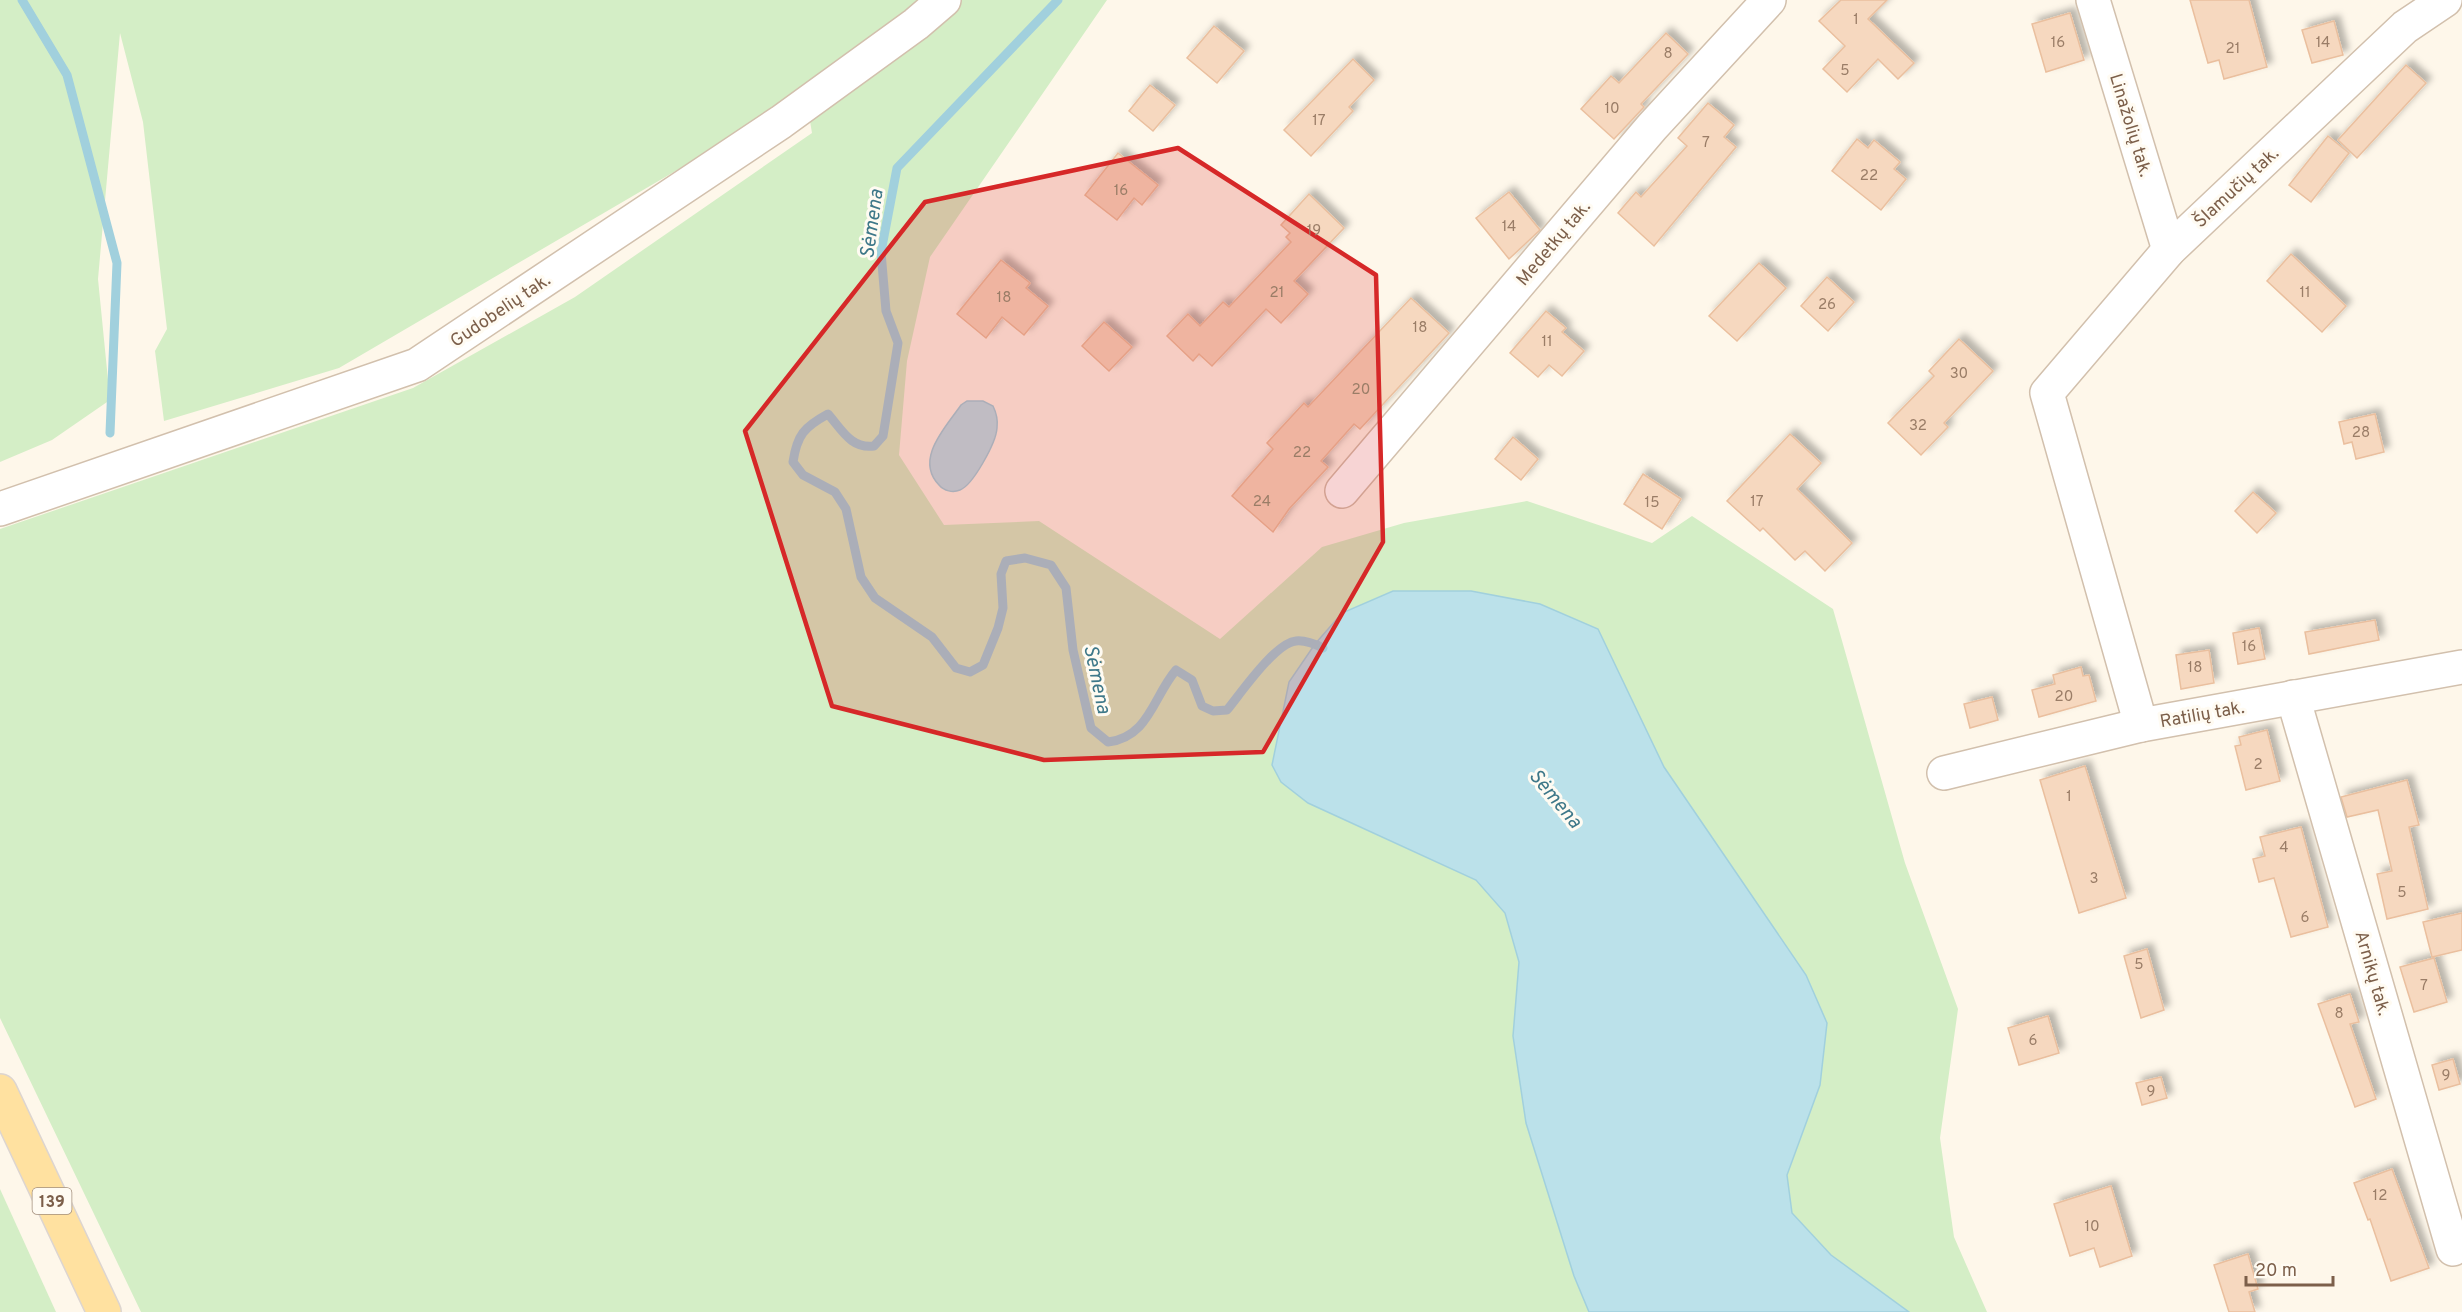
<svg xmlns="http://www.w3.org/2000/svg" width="2462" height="1312" font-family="Overpass,sans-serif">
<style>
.green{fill:#d4eec6}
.water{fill:#bbe1ea;stroke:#a1d0dd;stroke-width:1.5}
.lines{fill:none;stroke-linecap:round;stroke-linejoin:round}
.stream{stroke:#a1d0dd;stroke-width:9}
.building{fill:#f6d8bf;stroke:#eabf9e;stroke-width:1.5;filter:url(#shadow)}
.minor-casing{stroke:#d2c0ad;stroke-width:36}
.major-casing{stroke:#ddd5d0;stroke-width:36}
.minor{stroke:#fff;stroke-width:33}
.major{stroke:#ffe1a0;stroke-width:33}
.marked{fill:#d62828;fill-opacity:0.2;stroke:#d62828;stroke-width:4.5;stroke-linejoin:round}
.labels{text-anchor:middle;stroke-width:6;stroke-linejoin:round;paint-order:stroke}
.number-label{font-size:15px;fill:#9a7d67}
.shield{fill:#fffbf2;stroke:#a38e7c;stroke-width:1.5}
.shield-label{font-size:16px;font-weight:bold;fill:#7c5f4a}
.street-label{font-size:18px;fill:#7c5f4a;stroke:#fffbf2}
.water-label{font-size:20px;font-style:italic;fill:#3e7889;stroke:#fffbf2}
</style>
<defs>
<filter id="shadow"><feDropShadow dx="5.5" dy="-5.5" stdDeviation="3" flood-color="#0004"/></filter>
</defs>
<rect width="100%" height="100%" fill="#fef7ea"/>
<!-- green -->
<g class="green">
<path d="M 0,0 L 1107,0 L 930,257 L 907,361 L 899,455 L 944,525 L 1039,521 L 1220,639 L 1322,547 L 1404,523 L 1527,501 L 1652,543 L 1692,516 L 1833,609 L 1905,863 L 1958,1009 L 1940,1138 L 1954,1237 L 1987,1312 L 1909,1312 L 1831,1255 L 1792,1213 L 1787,1175 L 1820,1085 L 1806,975 L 1664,767 L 1598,630 L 1417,853 L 1476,880 L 1505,913 L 1519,962 L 1513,1036 L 1526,1123 L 1574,1276 L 1589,1312 L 141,1312 L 0,1018 L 0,529 L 413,388 L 575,297 L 812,133 L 805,91 L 708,152 L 339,368 L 164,421 L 155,351 L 167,329 L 143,122 L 120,33 L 98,279 L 110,400 L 52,440 L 0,462 Z"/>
<path d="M 0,1189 L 56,1312 L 0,1312 Z"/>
</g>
<!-- water -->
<g class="water">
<path d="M 967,401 L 983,401 L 993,406 C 997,414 998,420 997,428 C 996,443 973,485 960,490 C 953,493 944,491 939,485 C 914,459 946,427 961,405 Z"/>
<path d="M 1393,591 L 1471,591 L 1540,604 L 1598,629 L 1664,767 L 1806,975 L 1827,1023 L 1820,1085 L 1787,1175 L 1792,1213 L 1831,1255 L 1909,1312 L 1589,1312 L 1574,1276 L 1526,1123 L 1513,1036 L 1519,962 L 1505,913 L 1476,880 L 1308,803 L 1281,782 L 1272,765 L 1289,682 L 1315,644 L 1342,613 Z"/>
</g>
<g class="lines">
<!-- stream -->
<g class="stream">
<path d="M 22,0 L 67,75 L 117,263 L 110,433"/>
<path d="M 1058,0 L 897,168 L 881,252 L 886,311 L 898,343 L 883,436 L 874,446 C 851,449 842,430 828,414 C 804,427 797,435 793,462 L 803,475 L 835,492 L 846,509 L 861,577 L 875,598 L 932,637 L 956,668 L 970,672 L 983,665 L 998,628 L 1003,608 L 1001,574 L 1006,561 L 1025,558 L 1051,565 L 1066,588 L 1073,650 L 1091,728 L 1108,742 C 1149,737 1153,697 1176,670 L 1192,680 L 1202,706 L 1213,711 L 1227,710 C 1241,693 1275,643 1296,641 C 1306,640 1315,644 1323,648"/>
</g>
</g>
<!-- building -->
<g class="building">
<path d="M 1841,0 L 1887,0 L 1868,19 L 1914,63 L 1898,79 L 1878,59 L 1847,92 L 1823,69 L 1845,46 L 1819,21 Z"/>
<path d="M 2190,0 L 2249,0 L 2267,67 L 2224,79 L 2219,60 L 2208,63 Z"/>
<path d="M 2070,13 L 2084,60 L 2046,72 L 2032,24 Z"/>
<path d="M 2334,21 L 2343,55 L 2312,63 L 2302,30 Z"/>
<path d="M 1214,26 L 1244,51 L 1217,83 L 1187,58 Z"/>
<path d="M 1666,33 L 1688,54 L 1641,104 L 1644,107 L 1614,139 L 1581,109 L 1611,76 L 1619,83 Z"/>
<path d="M 1353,59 L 1374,80 L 1349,107 L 1353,111 L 1311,156 L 1284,130 Z"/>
<path d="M 2406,65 L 2426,83 L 2357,158 L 2338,140 Z"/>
<path d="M 1150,85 L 1175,105 L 1153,131 L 1129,111 Z"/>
<path d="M 1708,103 L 1734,125 L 1724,137 L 1736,147 L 1654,246 L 1618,213 L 1636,192 L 1641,197 L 1687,146 L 1678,138 Z"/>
<path d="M 2328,136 L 2349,153 L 2311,202 L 2289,185 Z"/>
<path d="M 1857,139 L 1868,148 L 1874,140 L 1900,162 L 1894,169 L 1906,179 L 1881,210 L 1832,171 Z"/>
<path d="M 1118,153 L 1158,185 L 1142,205 L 1134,198 L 1117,220 L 1085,195 Z"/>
<path d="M 1509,192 L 1540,230 L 1509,259 L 1476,218 Z"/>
<path d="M 1309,194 L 1344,228 L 1294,281 L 1308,294 L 1281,323 L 1266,309 L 1212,366 L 1199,354 L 1193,361 L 1167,336 L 1188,314 L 1200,326 L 1223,302 L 1229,307 L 1291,242 L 1286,237 L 1290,233 L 1281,225 Z"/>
<path d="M 2291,254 L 2346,306 L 2322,332 L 2267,281 Z"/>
<path d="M 1001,260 L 1030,283 L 1026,288 L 1048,306 L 1024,335 L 1002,317 L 986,338 L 957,314 Z"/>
<path d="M 1759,263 L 1786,288 L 1737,341 L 1709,316 Z"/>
<path d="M 1827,277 L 1854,302 L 1828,331 L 1801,306 Z"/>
<path d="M 1411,298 L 1449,333 L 1360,429 L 1354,424 L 1321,461 L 1328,467 L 1289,509 L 1273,532 L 1232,496 L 1273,449 L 1267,443 L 1304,403 L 1308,407 Z"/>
<path d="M 1546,311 L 1566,328 L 1562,332 L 1584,351 L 1562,376 L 1549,365 L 1538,377 L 1510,353 Z"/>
<path d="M 1104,322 L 1132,347 L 1109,371 L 1082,346 Z"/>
<path d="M 1959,339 L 1993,371 L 1944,423 L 1948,427 L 1921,455 L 1888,423 L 1934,376 L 1929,371 Z"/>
<path d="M 2375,414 L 2384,452 L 2356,459 L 2352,442 L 2344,444 L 2339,422 Z"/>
<path d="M 1790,434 L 1821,463 L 1797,489 L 1852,543 L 1825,571 L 1805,551 L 1795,560 L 1763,528 L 1760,531 L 1727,501 Z"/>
<path d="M 1513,437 L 1538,459 L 1521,480 L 1495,459 Z"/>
<path d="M 1643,474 L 1681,499 L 1662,529 L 1624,504 Z"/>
<path d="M 2253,492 L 2276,513 L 2257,533 L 2235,511 Z"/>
<path d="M 2375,620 L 2379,640 L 2309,654 L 2305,632 Z"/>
<path d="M 2259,628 L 2265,659 L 2238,664 L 2233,633 Z"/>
<path d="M 2209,650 L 2214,683 L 2181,689 L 2176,655 Z"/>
<path d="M 2081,667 L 2083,676 L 2089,675 L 2096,701 L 2039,717 L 2032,690 L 2055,684 L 2053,675 Z"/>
<path d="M 1992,697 L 1998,720 L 1970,728 L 1964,704 Z"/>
<path d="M 2267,730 L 2280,781 L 2246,790 L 2235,746 L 2241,745 L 2239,737 Z"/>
<path d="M 2085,766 L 2126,898 L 2079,913 L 2040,780 Z"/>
<path d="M 2407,780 L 2419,825 L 2409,827 L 2428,909 L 2387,919 L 2377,874 L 2392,871 L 2378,810 L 2347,817 L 2341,797 Z"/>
<path d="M 2301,827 L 2328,927 L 2291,937 L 2274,878 L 2259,882 L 2253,859 L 2265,856 L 2260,837 Z"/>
<path d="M 2462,913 L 2462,950 L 2432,957 L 2423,922 Z"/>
<path d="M 2147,949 L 2164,1010 L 2141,1018 L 2124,956 Z"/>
<path d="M 2434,958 L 2447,1002 L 2414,1012 L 2400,967 Z"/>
<path d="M 2350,994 L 2359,1022 L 2350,1024 L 2376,1099 L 2355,1107 L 2318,1004 Z"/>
<path d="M 2048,1016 L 2059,1053 L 2019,1065 L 2008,1028 Z"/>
<path d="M 2453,1059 L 2460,1084 L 2439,1090 L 2432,1065 Z"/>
<path d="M 2161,1077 L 2167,1098 L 2142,1105 L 2136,1083 Z"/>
<path d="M 2392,1169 L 2429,1268 L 2391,1281 L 2370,1219 L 2368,1220 L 2354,1183 Z"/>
<path d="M 2111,1186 L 2132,1256 L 2100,1267 L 2094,1248 L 2070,1256 L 2054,1204 Z"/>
<path d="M 2248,1254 L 2258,1289 L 2249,1292 L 2255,1312 L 2229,1312 L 2214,1265 Z"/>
</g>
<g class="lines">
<!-- minor casing -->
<g class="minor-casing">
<g id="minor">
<path d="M 2093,0 L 2169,250"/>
<path d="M 1342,491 L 1652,127 L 1769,0"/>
<path d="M 0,509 L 417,365 L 781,122 L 916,24 L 944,0"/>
<path d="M 2293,697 L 2453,1249"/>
<path d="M 2141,725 L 2047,393 L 2169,250 L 2405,27 L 2445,0"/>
<path d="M 1944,773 L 2141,725 L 2462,667"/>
</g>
</g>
<!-- major casing -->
<g class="major-casing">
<path id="major" d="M 0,1091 L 104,1312"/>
</g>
<!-- minor -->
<use href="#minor" class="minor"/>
<!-- major -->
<use href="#major" class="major"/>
</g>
<!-- marked area -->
<path class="marked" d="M 1178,148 L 1376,275 L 1383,542 L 1263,752 L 1044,760 L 832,706 L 745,431 L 925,202 Z"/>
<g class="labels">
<!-- number labels -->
<g class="number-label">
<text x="1856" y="24">1</text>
<text x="2058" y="47">16</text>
<text x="2323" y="47">14</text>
<text x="2233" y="53">21</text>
<text x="1668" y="58">8</text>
<text x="1845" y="75">5</text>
<text x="1612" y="113">10</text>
<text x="1319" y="125">17</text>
<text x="1706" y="147">7</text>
<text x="1869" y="180">22</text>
<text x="1121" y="195">16</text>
<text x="1509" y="231">14</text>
<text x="1314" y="235">19</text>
<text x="1277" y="297">21</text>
<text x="2305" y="297">11</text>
<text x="1004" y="302">18</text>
<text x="1827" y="309">26</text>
<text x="1420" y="332">18</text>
<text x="1547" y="346">11</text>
<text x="1959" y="378">30</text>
<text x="1361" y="394">20</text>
<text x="1918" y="430">32</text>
<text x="2361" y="437">28</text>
<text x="1302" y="457">22</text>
<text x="1262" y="506">24</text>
<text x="1757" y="506">17</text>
<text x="1652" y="507">15</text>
<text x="2249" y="651">16</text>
<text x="2195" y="672">18</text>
<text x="2064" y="701">20</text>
<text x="2258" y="769">2</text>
<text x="2069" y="801">1</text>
<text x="2284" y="852">4</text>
<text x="2094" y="883">3</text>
<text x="2402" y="897">5</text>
<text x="2305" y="922">6</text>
<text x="2139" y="969">5</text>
<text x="2424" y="990">7</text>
<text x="2339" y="1018">8</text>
<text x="2033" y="1045">6</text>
<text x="2446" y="1080">9</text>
<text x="2151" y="1096">9</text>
<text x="2380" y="1200">12</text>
<text x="2092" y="1231">10</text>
</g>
<!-- shield labels -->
<rect class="shield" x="32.5" y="1188" width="39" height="26" rx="4.5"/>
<g class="shield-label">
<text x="52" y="1207">139</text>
</g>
<!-- street labels -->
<g class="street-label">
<text transform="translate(2131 125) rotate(73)" y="6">Linažolių tak.</text>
<text transform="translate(2236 187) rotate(-43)" y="6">Šlamučių tak.</text>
<text transform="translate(1553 243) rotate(-50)" y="6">Medetkų tak.</text>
<text transform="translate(500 310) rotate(-34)" y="6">Gudobelių tak.</text>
<text transform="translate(2202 714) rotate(-10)" y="6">Ratilių tak.</text>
<text transform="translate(2373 973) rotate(74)" y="6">Arnikų tak.</text>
</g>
<!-- water labels -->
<g class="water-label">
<text transform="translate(871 224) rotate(-82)" y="7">Sėmena</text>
<text transform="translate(1098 679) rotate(78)" y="7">Sėmena</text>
<text transform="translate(1556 798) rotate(50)" y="7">Sėmena</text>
</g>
</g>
<!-- scale -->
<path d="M2246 1276v9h87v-9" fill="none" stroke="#7c5f4a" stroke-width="3"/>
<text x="2255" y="1276" font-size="18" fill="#7c5f4a" stroke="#fffbf2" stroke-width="4.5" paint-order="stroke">20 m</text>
</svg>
